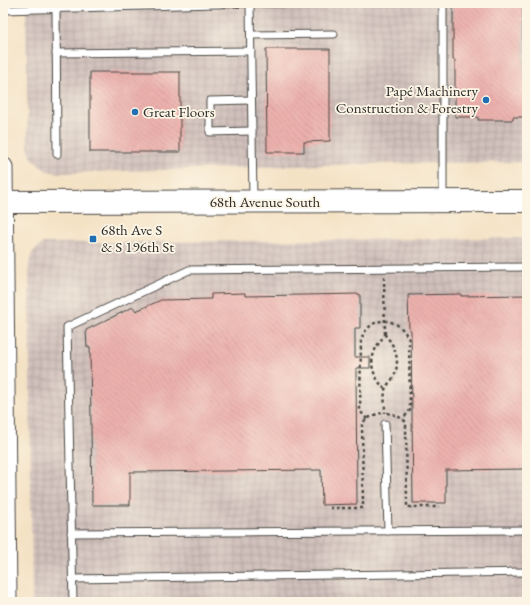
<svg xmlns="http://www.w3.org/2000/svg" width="530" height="605" font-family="'EB Garamond',serif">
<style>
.industrial{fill:url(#industrial-grid)}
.building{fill:url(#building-back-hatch)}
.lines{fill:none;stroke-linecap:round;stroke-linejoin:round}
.service-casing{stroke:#494642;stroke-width:9}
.secondary-casing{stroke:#494642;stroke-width:21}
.primary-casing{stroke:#494642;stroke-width:24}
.path{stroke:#494642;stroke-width:2.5;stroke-dasharray:3 3;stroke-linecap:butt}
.service{stroke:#fff;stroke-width:7}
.secondary{stroke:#fff;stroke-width:19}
.primary{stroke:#fff;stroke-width:22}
.poi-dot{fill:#1f6fb2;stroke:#fcf5e5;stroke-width:1.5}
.labels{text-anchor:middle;stroke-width:3.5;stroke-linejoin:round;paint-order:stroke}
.poi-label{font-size:15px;fill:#2b2b2b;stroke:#fcf5e5;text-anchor:start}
.street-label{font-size:15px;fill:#2b2b2b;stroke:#fcf5e5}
</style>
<defs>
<pattern id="industrial-grid" width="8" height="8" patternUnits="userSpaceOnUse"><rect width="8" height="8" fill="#d0c0bb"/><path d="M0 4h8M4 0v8" fill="none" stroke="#b3a5a1"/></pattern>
<pattern id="building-back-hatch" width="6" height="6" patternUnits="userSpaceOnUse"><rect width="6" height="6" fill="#ecb1ad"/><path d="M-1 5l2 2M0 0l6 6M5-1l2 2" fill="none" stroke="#cb9895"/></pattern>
</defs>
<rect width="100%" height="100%" fill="#fcf5e5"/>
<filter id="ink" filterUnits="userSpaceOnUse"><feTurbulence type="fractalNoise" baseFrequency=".025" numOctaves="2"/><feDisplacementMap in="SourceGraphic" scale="8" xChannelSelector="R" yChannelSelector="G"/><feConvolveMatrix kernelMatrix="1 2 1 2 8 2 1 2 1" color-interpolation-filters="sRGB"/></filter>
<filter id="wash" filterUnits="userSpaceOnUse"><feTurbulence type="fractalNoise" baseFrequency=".012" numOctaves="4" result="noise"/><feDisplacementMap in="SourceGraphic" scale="16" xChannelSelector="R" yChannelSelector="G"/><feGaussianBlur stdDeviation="0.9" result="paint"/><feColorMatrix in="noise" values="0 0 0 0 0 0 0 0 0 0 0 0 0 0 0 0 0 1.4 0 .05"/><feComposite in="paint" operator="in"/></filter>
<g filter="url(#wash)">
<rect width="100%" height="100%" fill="#f4e2c5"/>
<!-- industrial -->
<g class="industrial">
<path d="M 26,3 L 527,3 L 527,162 L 356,164 L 59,173 L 47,171 L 31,157 L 28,147 Z"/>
<path d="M 527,238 L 527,602 L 32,602 L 29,264 L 32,253 L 43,243 Z"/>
</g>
<g id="blocks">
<!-- building -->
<g class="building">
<path d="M 453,3 L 523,3 L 523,76 L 527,76 L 527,117 L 513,117 L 513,120 L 478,120 L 478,117 L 455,117 L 455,60 L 453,60 Z"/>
<path d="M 266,49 L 330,49 L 330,141 L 304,142 L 304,152 L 267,152 Z"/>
<rect x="90" y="72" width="90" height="80"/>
<path d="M 245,293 L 245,296 L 360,294 L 360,328 L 355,328 L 355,357 L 370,357 L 370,368 L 356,368 L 357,504 L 322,505 L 321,470 L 130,472 L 130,505 L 92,505 L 90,347 L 87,347 L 86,330 L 133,307 L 136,311 L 161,300 L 211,299 L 211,294 Z"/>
<path d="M 461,294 L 461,296 L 527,295 L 527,469 L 446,470 L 446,503 L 413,503 L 411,330 L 409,330 L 408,295 Z"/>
</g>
</g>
</g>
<g filter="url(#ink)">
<use href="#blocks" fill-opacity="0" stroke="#494642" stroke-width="1"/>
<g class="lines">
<!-- service casing -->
<g class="service-casing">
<g id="service">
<path d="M 443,3 L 443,199"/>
<path d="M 56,9 L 57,154"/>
<path d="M 3,10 L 250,3"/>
<path d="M 251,35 L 334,34"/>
<path d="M 56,53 L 251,51"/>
<path d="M 251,100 L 210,101 L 210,132 L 252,131"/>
<path d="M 253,199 L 250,3 L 290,3"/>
<path d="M 385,424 L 388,531"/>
<path d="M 71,533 L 527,530"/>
<path d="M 72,579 L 527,572"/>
<path d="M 73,602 L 67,327 L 189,270 L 527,267"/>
</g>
</g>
<!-- secondary casing -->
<g class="secondary-casing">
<path id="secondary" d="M 3,167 L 7,602"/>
</g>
<!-- primary casing -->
<g class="primary-casing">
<path id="primary" d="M 3,202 L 527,201"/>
</g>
<!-- path -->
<g class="path">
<path d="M 384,277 L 385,335"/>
<path d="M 385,389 C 367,371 369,353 385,335 C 396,346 401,363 393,378 C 391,382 385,386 385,391 C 384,398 385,406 385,413"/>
<path d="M 387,413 C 395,414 400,417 406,422 L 407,507 L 440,507"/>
<path d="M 367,419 L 360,411 L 361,340 C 370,314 399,315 409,340 L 410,410 L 403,419"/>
<path d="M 330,508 L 363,508 L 362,423 C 368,418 374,414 382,413"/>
</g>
<!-- service -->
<use href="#service" class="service"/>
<!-- secondary -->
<use href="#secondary" class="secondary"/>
<!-- primary -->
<use href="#primary" class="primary"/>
</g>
</g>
<!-- markers -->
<g class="poi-dot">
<circle cx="486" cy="100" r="4"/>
<circle cx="135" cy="112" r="4"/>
<rect x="89" y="235" width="8" height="8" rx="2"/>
</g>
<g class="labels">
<!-- poi labels -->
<g class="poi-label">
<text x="478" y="96" text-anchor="end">Papé Machinery<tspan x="478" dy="17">Construction &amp; Forestry</tspan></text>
<text x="143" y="117">Great Floors</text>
<text x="101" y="235">68th Ave S<tspan x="101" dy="17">&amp; S 196th St</tspan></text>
</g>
<!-- street labels -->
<g class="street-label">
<text x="265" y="207">68th Avenue South</text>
</g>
</g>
<!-- margin -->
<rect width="530" height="605" fill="none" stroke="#fcf5e5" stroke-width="16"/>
</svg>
